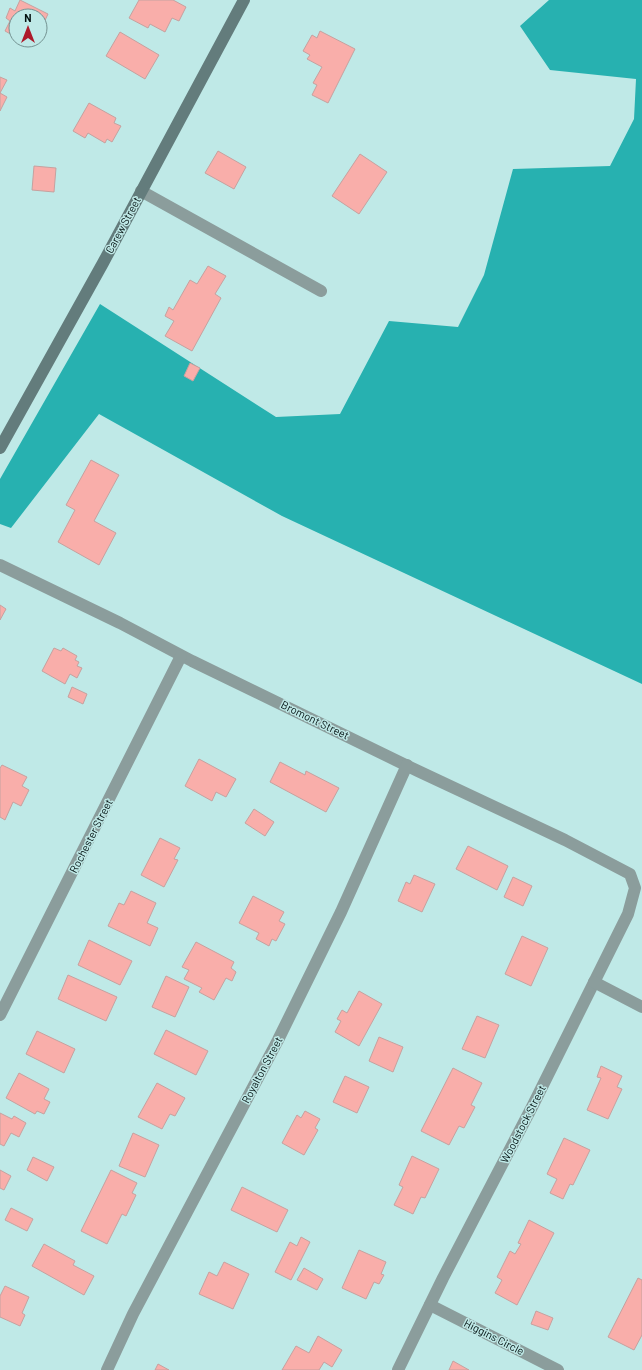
<svg xmlns="http://www.w3.org/2000/svg" width="642" height="1370" font-family="Barlow,sans-serif">
<style>
.forest{fill:#27b1b0}
.building{fill:#f9aeaa;stroke:#c6a19f}
.lines{fill:none;stroke-linecap:round;stroke-linejoin:round}
.lane{stroke:#8b9d9c;stroke-width:12}
.street{stroke:#8b9d9c;stroke-width:12}
.secondary{stroke:#637c7c;stroke-width:12}
.labels{text-anchor:middle;stroke-width:3;stroke-linejoin:round;paint-order:stroke}
.street-label{font-size:11px;fill:#041212;stroke:#bfe9e7}
</style>
<rect width="100%" height="100%" fill="#bfe9e7"/>
<!-- forest -->
<path class="forest" d="M 549,0 L 642,0 L 642,684 L 282,516 L 99,414 L 11,528 L 0,524 L 0,479 L 100,304 L 276,417 L 340,414 L 389,321 L 458,327 L 484,275 L 513,169 L 610,166 L 634,119 L 636,79 L 550,70 L 520,26 Z"/>
<!-- building -->
<g class="building">
<path d="M 20,0 L 48,14 L 40,31 L 40,16 L 16,16 L 16,37 L 5,31 L 10,21 L 6,18 L 10,8 L 15,11 Z"/>
<path d="M 139,0 L 173,0 L 186,7 L 179,21 L 172,18 L 165,32 L 150,24 L 148,28 L 129,18 Z"/>
<path d="M 320,31 L 355,49 L 328,103 L 312,95 L 317,85 L 313,83 L 322,67 L 307,59 L 310,55 L 303,51 L 312,35 L 317,38 Z"/>
<path d="M 120,32 L 159,55 L 145,79 L 106,56 Z"/>
<path d="M 0,77 L 7,80 L 0,93 L 7,97 L 0,111 Z"/>
<path d="M 89,103 L 116,118 L 114,123 L 121,126 L 112,142 L 107,139 L 105,143 L 88,133 L 85,138 L 73,131 Z"/>
<path d="M 218,151 L 246,167 L 234,189 L 205,173 Z"/>
<path d="M 360,154 L 387,172 L 359,214 L 332,196 Z"/>
<path d="M 34,166 L 56,168 L 54,192 L 32,190 Z"/>
<path d="M 208,266 L 226,276 L 215,294 L 221,298 L 192,351 L 165,336 L 174,321 L 165,316 L 169,307 L 173,310 L 190,280 L 197,284 Z"/>
<path d="M 190,363 L 200,368 L 193,381 L 184,376 Z"/>
<path d="M 91,460 L 119,475 L 94,521 L 116,533 L 99,565 L 58,542 L 75,510 L 66,505 Z"/>
<path d="M 0,605 L 6,609 L 0,620 Z"/>
<path d="M 54,648 L 61,651 L 63,648 L 77,656 L 75,660 L 79,662 L 77,666 L 82,668 L 77,678 L 70,674 L 65,684 L 42,671 Z"/>
<path d="M 72,687 L 87,694 L 83,704 L 68,697 Z"/>
<path d="M 199,759 L 236,779 L 226,797 L 216,792 L 212,801 L 185,786 Z"/>
<path d="M 280,762 L 305,775 L 306,771 L 339,788 L 326,812 L 270,782 Z"/>
<path d="M 2,765 L 27,777 L 22,786 L 29,790 L 21,806 L 13,802 L 5,820 L 0,817 L 0,768 Z"/>
<path d="M 254,809 L 274,822 L 265,836 L 245,823 Z"/>
<path d="M 160,838 L 180,848 L 174,859 L 178,860 L 164,887 L 141,875 Z"/>
<path d="M 468,846 L 508,866 L 497,890 L 456,869 Z"/>
<path d="M 414,875 L 435,884 L 422,912 L 398,901 L 406,882 L 410,884 Z"/>
<path d="M 513,877 L 532,886 L 523,906 L 504,897 Z"/>
<path d="M 131,891 L 156,903 L 147,923 L 158,928 L 150,946 L 108,926 L 119,903 L 124,905 Z"/>
<path d="M 253,896 L 284,912 L 279,921 L 285,924 L 276,941 L 272,939 L 269,946 L 256,939 L 259,933 L 239,923 Z"/>
<path d="M 522,936 L 548,948 L 531,986 L 505,974 Z"/>
<path d="M 89,940 L 132,961 L 120,985 L 78,965 Z"/>
<path d="M 196,942 L 234,962 L 231,968 L 236,972 L 232,981 L 226,978 L 214,1000 L 199,992 L 202,988 L 184,979 L 189,970 L 182,967 Z"/>
<path d="M 68,975 L 117,997 L 106,1021 L 58,999 Z"/>
<path d="M 166,976 L 189,987 L 175,1017 L 152,1007 Z"/>
<path d="M 359,991 L 382,1004 L 359,1046 L 335,1032 L 341,1021 L 337,1019 L 342,1010 L 347,1013 Z"/>
<path d="M 477,1016 L 499,1025 L 485,1058 L 462,1049 Z"/>
<path d="M 166,1030 L 208,1051 L 196,1075 L 154,1054 Z"/>
<path d="M 37,1031 L 75,1049 L 64,1073 L 26,1054 Z"/>
<path d="M 379,1037 L 403,1047 L 393,1072 L 369,1061 Z"/>
<path d="M 601,1066 L 622,1076 L 617,1087 L 622,1089 L 608,1119 L 587,1110 L 601,1078 L 597,1077 Z"/>
<path d="M 453,1068 L 482,1083 L 471,1105 L 475,1107 L 464,1128 L 459,1126 L 449,1145 L 421,1131 Z"/>
<path d="M 19,1073 L 49,1089 L 44,1099 L 50,1102 L 44,1114 L 37,1111 L 35,1114 L 6,1098 Z"/>
<path d="M 345,1076 L 369,1087 L 357,1113 L 333,1102 Z"/>
<path d="M 157,1083 L 185,1098 L 175,1116 L 170,1114 L 162,1129 L 138,1117 Z"/>
<path d="M 305,1111 L 320,1119 L 315,1128 L 318,1130 L 304,1155 L 282,1143 L 297,1115 L 301,1118 Z"/>
<path d="M 0,1113 L 12,1119 L 14,1116 L 26,1123 L 19,1137 L 11,1133 L 4,1146 L 0,1144 Z"/>
<path d="M 133,1133 L 159,1145 L 145,1177 L 119,1166 Z"/>
<path d="M 564,1138 L 590,1150 L 573,1185 L 570,1184 L 563,1199 L 550,1193 L 557,1179 L 547,1174 Z"/>
<path d="M 412,1156 L 439,1169 L 425,1198 L 421,1197 L 413,1214 L 394,1205 L 403,1187 L 399,1185 Z"/>
<path d="M 33,1157 L 54,1167 L 47,1181 L 27,1170 Z"/>
<path d="M 0,1170 L 11,1176 L 4,1190 L 0,1188 Z"/>
<path d="M 111,1170 L 137,1183 L 132,1193 L 136,1195 L 126,1216 L 122,1214 L 107,1244 L 81,1231 Z"/>
<path d="M 242,1187 L 288,1210 L 277,1232 L 231,1210 Z"/>
<path d="M 11,1208 L 33,1219 L 27,1231 L 5,1220 Z"/>
<path d="M 529,1220 L 554,1233 L 517,1305 L 495,1293 L 502,1280 L 497,1277 L 510,1251 L 515,1254 L 521,1244 L 518,1243 Z"/>
<path d="M 301,1237 L 310,1242 L 291,1280 L 275,1272 L 290,1242 L 297,1246 Z"/>
<path d="M 44,1244 L 75,1261 L 73,1265 L 94,1276 L 84,1295 L 32,1266 Z"/>
<path d="M 359,1250 L 386,1262 L 381,1274 L 384,1275 L 379,1284 L 374,1282 L 366,1299 L 342,1288 Z"/>
<path d="M 224,1262 L 249,1274 L 233,1309 L 199,1294 L 209,1272 L 217,1276 Z"/>
<path d="M 304,1268 L 323,1279 L 317,1290 L 297,1280 Z"/>
<path d="M 638,1278 L 642,1280 L 642,1335 L 634,1350 L 608,1337 Z"/>
<path d="M 5,1286 L 29,1297 L 22,1313 L 25,1315 L 20,1326 L 0,1317 L 0,1296 Z"/>
<path d="M 536,1311 L 553,1318 L 548,1330 L 531,1324 Z"/>
<path d="M 318,1336 L 342,1350 L 332,1367 L 324,1362 L 319,1370 L 282,1370 L 296,1346 L 309,1353 Z"/>
<path d="M 453,1361 L 469,1370 L 449,1370 Z"/>
<path d="M 158,1364 L 169,1370 L 155,1370 Z"/>
</g>
<g class="lines">
<!-- lane -->
<path class="lane" d="M 141,191 L 321,291"/>
<!-- street -->
<g class="street">
<path d="M 0,565 L 120,623 L 192,661 L 418,771 L 565,840 L 630,874 L 635,888 L 628,914 L 533,1105 L 443,1278 L 398,1370"/>
<path d="M 594,982 L 642,1007"/>
<path d="M 0,1015 L 181,656"/>
<path d="M 430,1305 L 558,1370"/>
<path d="M 107,1370 L 133,1314 L 278,1040 L 341,912 L 407,765"/>
</g>
<!-- secondary -->
<path class="secondary" d="M 0,448 L 103,263 L 244,0"/>
</g>
<g class="labels">
<!-- street labels -->
<g class="street-label">
<text transform="translate(123 225) rotate(-62)" y="4">Carew Street</text>
<text transform="translate(315 720) rotate(26)" y="4">Bromont Street</text>
<text transform="translate(91 836) rotate(-63)" y="4">Rochester Street</text>
<text transform="translate(262 1070) rotate(-62)" y="4">Royalton Street</text>
<text transform="translate(523 1124) rotate(-63)" y="4">Woodstock Street</text>
<text transform="translate(494 1337) rotate(27)" y="4">Higgins Circle</text>
</g>
</g>
<!-- north arrow -->
<g transform="translate(28 28)"><circle r="19" fill="#bfe9e7" stroke="#749392"/>
<path d="M0-3L7 15L0 10L-7 15Z" fill="#ad192a"/>
<text y="-6" font-size="11" font-weight="bold" text-anchor="middle" fill="#041212">N</text>
</g>
</svg>
